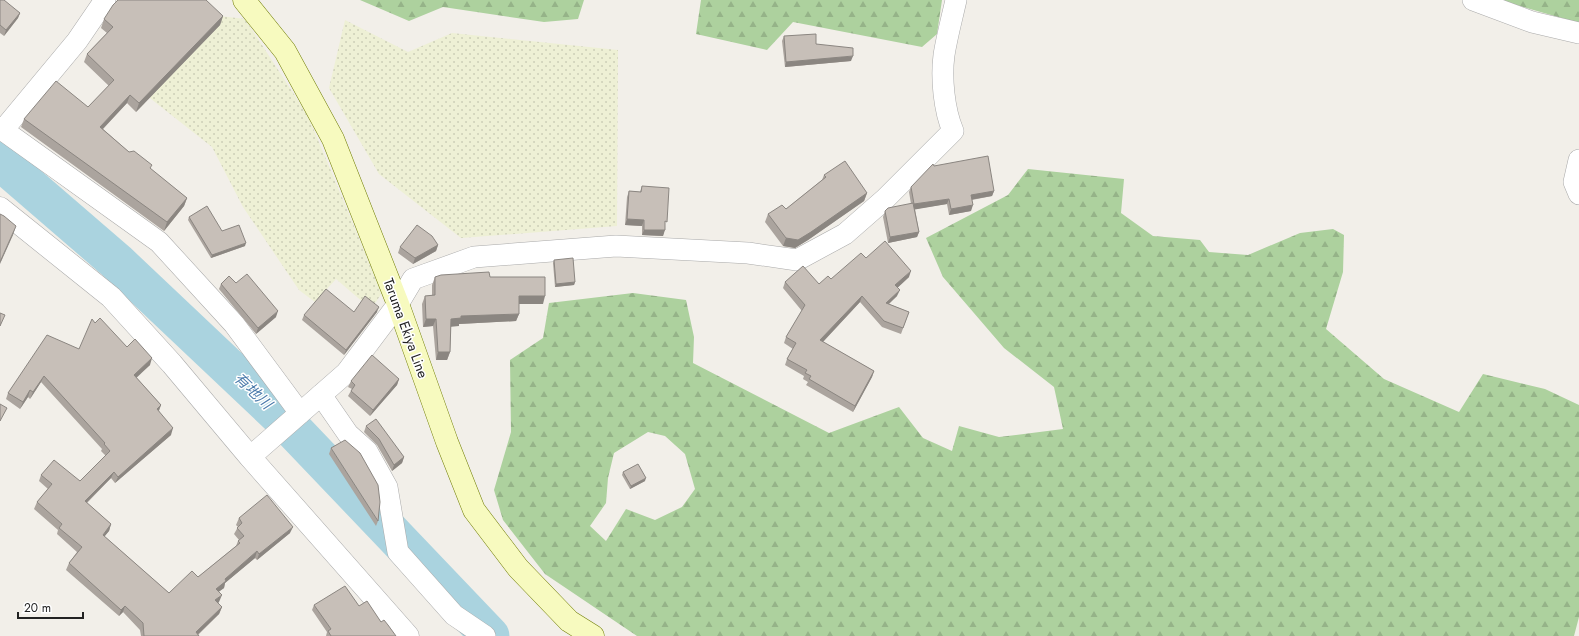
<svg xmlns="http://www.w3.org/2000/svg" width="1579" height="636" font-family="Jost,'Noto Sans JP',sans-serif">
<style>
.farmland{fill:url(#farmland-dots)}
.forest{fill:url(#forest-firs);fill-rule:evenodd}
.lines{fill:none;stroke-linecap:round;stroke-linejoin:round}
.river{stroke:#aad3df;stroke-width:39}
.minor-casing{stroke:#a9a9a9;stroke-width:22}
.tertiary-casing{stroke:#a9a9a9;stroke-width:23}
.secondary-casing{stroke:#707d05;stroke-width:23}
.minor{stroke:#fff;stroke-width:21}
.tertiary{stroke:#fff;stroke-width:22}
.secondary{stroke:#f7fabf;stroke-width:22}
.wall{fill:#aba49e}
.shaded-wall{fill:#8b8681}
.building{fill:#c7bfb8;stroke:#8b8681}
.labels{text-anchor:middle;stroke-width:3;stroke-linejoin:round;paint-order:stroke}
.street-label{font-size:14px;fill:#222;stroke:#fff}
.water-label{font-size:15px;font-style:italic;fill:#4a7aab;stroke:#fff}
</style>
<defs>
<pattern id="farmland-dots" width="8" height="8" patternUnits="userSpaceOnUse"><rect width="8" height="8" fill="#eef0d5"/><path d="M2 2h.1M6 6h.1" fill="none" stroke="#ccceb7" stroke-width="1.8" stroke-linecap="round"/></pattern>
<pattern id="forest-firs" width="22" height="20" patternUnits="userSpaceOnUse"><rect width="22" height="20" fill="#add19e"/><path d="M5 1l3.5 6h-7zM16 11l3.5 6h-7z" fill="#95b388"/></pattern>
</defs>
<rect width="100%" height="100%" fill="#f2efe9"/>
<!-- farmland -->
<g class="farmland">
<path d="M 220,16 L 245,19 L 308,116 L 382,293 L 371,309 L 336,279 L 315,302 L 299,290 L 243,207 L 212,147 L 146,95 Z"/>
<path d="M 345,20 L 408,52 L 452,33 L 618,50 L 617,226 L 461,238 L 379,174 L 329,88 Z"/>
</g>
<!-- forest -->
<g class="forest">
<path d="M 360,0 L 584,0 L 578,19 L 544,22 L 443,7 L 409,21 Z"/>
<path d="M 701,0 L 942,0 L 937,34 L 922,47 L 793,22 L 767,50 L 696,34 Z"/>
<path d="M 1499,0 L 1579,0 L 1579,23 Z"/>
<path d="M 1028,169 L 1124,179 L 1121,213 L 1153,236 L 1200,240 L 1209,252 L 1248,255 L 1300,233 L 1333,229 L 1344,235 L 1343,272 L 1326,329 L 1384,379 L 1459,412 L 1483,374 L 1545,389 L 1579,405 L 1579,617 L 1574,636 L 637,636 L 545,574 L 503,520 L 494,490 L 511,432 L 510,360 L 543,338 L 549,303 L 633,293 L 686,300 L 694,337 L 693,363 L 829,433 L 899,407 L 923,438 L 952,451 L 959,426 L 999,437 L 1063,429 L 1054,387 L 1004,348 L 943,277 L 926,238 L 1008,195 ZM 648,432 L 665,436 L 685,454 L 695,489 L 682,507 L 655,520 L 626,509 L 606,541 L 590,526 L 606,503 L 608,478 L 614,453 Z"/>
</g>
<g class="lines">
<!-- river -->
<path class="river" d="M 0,161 L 117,262 L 283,419 L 490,636"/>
<!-- minor casing -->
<g class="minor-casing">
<g id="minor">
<path d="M 1473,0 L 1532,22 L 1579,33"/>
<path d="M 0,128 L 159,242 L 234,324 L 300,413"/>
<path d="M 3,130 L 77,41 L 105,0"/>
<path d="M 1579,160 L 1574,182 L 1579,194"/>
<path d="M 321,395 L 348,434 L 367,451 L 387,487 L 398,552 L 454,615 L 485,636"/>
<path d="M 250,457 L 346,373 L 398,304 L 413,279 L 474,257 L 616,246 L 748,253 L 797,260 L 845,234 L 885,199 L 953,131 C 944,110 941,78 944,55 C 947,36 952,18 956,0"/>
</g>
</g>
<!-- tertiary casing -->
<g class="tertiary-casing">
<path id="tertiary" d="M 0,208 L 111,297 L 172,364 L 250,457 L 408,636"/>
</g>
<!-- secondary casing -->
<g class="secondary-casing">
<path id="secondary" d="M 244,0 L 285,51 L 333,139 L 398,304 L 447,442 L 474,510 L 518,568 L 569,621 L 593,636"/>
</g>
<!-- minor -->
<use href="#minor" class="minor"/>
<!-- tertiary -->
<use href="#tertiary" class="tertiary"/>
<!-- secondary -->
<use href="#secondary" class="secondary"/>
</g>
<!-- wall -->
<g class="wall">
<path d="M 0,0 L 20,13 L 18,18 L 4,36 L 0,33 Z"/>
<path d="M 223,16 L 220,25 L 136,112 L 127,103 L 103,129 L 129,152 L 187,198 L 184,206 L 164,231 L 21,127 L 24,119 L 88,107 L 109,86 L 84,62 L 87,54 L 107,33 L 101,28 L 104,19 Z"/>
<path d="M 784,36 L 816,44 L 851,61 L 785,67 L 782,41 Z"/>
<path d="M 934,166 L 994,191 L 992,196 L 972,200 L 971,211 L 949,215 L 947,204 L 915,209 L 919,232 L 917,237 L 888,243 L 883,217 L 885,211 L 911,204 L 909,192 L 911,187 Z"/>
<path d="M 824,175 L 867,193 L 864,201 L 808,240 L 795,248 L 783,246 L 765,222 L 768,214 L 786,209 L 822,180 Z"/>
<path d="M 642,186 L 665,227 L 663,236 L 642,235 L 642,226 L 625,225 L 627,197 L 629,191 L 640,192 Z"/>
<path d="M 189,217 L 222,231 L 245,246 L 211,258 L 188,220 Z"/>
<path d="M 438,245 L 436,251 L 413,264 L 398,253 L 400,247 Z"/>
<path d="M 866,258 L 909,277 L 897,288 L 897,296 L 889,304 L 909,312 L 901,334 L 882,327 L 860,302 L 823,342 L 874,371 L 872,377 L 853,412 L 806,385 L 808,382 L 803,379 L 804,376 L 785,365 L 787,359 L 793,349 L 784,343 L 786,337 L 802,311 L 783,288 L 785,282 L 819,284 L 831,279 Z"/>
<path d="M 554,260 L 575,282 L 574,285 L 555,287 L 553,263 Z"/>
<path d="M 435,277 L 490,277 L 543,304 L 519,304 L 519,314 L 516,321 L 459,324 L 459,326 L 451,326 L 450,352 L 447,360 L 436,360 L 433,326 L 423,327 L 422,304 L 425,296 L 432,295 L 432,285 Z"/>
<path d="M 236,283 L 276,317 L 256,334 L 219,289 L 221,284 Z"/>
<path d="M 354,312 L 377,312 L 344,355 L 302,320 L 304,315 Z"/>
<path d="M 95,323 L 150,365 L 136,377 L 161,405 L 159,411 L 171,435 L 115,483 L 111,478 L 87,503 L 111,524 L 109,531 L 104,536 L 169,593 L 198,577 L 236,546 L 238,541 L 239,540 L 234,534 L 238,527 L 236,525 L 239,518 L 290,533 L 257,560 L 255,558 L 225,583 L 224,588 L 218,592 L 219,602 L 218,603 L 222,607 L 219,614 L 198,635 L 199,636 L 141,636 L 140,630 L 123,612 L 119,616 L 66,570 L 69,563 L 77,552 L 57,534 L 58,530 L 34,509 L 37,502 L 48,489 L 39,481 L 41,475 L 80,481 L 106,456 L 101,451 L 102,449 L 41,382 L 30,399 L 28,397 L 20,409 L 6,399 L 8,393 L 79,349 Z"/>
<path d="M 399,379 L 397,385 L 370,416 L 348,396 L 352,389 L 348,387 L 351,381 Z"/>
<path d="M 366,426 L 404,457 L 402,463 L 392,471 L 377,445 L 364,432 Z"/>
<path d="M 331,448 L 378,521 L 376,526 L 329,454 Z"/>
<path d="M 623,472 L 645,481 L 630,489 L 622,475 Z"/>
<path d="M 314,605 L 359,606 L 381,622 L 396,636 L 326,636 L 327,632 L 312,610 Z"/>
</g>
<!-- shaded-wall -->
<g class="shaded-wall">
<path d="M 20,13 L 18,18 L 4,36 L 6,30 Z"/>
<path d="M 223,16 L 220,25 L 136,112 L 139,103 Z"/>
<path d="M 853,56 L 851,61 L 785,67 L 786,62 Z"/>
<path d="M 130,95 L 127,103 L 97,135 L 100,127 Z"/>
<path d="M 994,191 L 992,196 L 969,200 L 971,195 Z"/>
<path d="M 867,193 L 864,201 L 808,240 L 795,248 L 783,246 L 786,238 Z"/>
<path d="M 187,198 L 184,206 L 164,231 L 167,222 Z"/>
<path d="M 949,199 L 947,204 L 912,210 L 914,204 Z"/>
<path d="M 973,205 L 971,211 L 949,215 L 951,209 Z"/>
<path d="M 627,219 L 644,220 L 642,226 L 625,225 Z"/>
<path d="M 16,226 L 13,235 L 0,264 L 0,262 Z"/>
<path d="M 644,230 L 665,230 L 663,236 L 642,235 Z"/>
<path d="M 919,232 L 917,237 L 888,243 L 890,237 Z"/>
<path d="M 246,243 L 245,246 L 211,258 L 212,255 Z"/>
<path d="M 438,245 L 436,251 L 413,264 L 415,258 Z"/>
<path d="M 911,271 L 909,277 L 893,292 L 895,285 Z"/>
<path d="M 575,282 L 574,285 L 555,287 L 556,284 Z"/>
<path d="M 900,290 L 897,296 L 883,309 L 886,303 Z"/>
<path d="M 519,296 L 545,296 L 543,304 L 516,304 Z"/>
<path d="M 862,296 L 860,302 L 818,347 L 820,340 Z"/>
<path d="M 379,307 L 377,312 L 344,355 L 346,350 Z"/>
<path d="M 278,311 L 276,317 L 256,334 L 258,328 Z"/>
<path d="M 519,314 L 516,321 L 459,324 L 459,326 L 449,327 L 451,319 L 461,316 Z"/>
<path d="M 426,319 L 436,319 L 433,326 L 423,327 Z"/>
<path d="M 438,352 L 450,352 L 447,360 L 436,360 Z"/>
<path d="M 152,358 L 150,365 L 132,382 L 134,375 Z"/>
<path d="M 874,371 L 872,377 L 853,412 L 855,406 Z"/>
<path d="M 44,376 L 41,382 L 30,399 L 33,392 Z"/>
<path d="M 399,379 L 397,385 L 370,416 L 373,410 Z"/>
<path d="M 30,390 L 28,397 L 20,409 L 23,402 Z"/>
<path d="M 161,405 L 158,412 L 157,409 Z"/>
<path d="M 173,428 L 171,435 L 115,483 L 118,477 Z"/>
<path d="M 404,457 L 402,463 L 392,471 L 394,465 Z"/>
<path d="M 114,472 L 111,478 L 82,507 L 85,501 Z"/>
<path d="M 646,478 L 645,481 L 630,489 L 631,486 Z"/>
<path d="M 111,524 L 109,531 L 100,542 L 103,535 Z"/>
<path d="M 293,527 L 290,533 L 257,560 L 259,554 Z"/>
<path d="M 257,551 L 255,558 L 225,583 L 224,588 L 213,596 L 216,589 L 225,579 Z"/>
<path d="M 222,595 L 219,602 L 213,607 L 215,600 Z"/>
<path d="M 125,606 L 123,612 L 119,616 L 121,610 Z"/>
<path d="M 222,607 L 219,614 L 196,636 L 196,632 Z"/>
</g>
<!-- building -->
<g class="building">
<path d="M 0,0 L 4,0 L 20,13 L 6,30 L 0,25 Z"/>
<path d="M 118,0 L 206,0 L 223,16 L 139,103 L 130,95 L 100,127 L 129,152 L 134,151 L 152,165 L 150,168 L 187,198 L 167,222 L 24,119 L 56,81 L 88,107 L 114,80 L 87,54 L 113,27 L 104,19 L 113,5 Z"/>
<path d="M 816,34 L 816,44 L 853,48 L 853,56 L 786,62 L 784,36 Z"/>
<path d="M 988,156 L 994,191 L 971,195 L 973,205 L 951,209 L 949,199 L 914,204 L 911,187 L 933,164 L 934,166 Z"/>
<path d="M 845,161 L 867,193 L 811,232 L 798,240 L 786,238 L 768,214 L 782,205 L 786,209 L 826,177 L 824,175 Z"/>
<path d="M 642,186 L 669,188 L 667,222 L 665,221 L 665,230 L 644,230 L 644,220 L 627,219 L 629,191 L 641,192 Z"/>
<path d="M 913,203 L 919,232 L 890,237 L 885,211 L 888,208 Z"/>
<path d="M 207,206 L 222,231 L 239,225 L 246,243 L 212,255 L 189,217 Z"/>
<path d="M 0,214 L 4,216 L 16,226 L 0,262 Z"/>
<path d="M 417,225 L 432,236 L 438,245 L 415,258 L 400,247 Z"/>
<path d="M 885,241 L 911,271 L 895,285 L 900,290 L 886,303 L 909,312 L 903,328 L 884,321 L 862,296 L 820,340 L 874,371 L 855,406 L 809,379 L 811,376 L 805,373 L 807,370 L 787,359 L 796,343 L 786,337 L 805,305 L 785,282 L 803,266 L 819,284 L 828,276 L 831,279 L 861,253 L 866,258 Z"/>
<path d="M 573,258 L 575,282 L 556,284 L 554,260 Z"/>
<path d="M 489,272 L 490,277 L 545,277 L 545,296 L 519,296 L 519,314 L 461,316 L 461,318 L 451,319 L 450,352 L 438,352 L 436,319 L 426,319 L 425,296 L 435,295 L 435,277 L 441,275 Z"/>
<path d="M 247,274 L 278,311 L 258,328 L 221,284 L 229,276 L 236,283 Z"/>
<path d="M 326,289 L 354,312 L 365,296 L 379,307 L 346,350 L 304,315 Z"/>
<path d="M 0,313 L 5,315 L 0,326 Z"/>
<path d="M 100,318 L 127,347 L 135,339 L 152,358 L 134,375 L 161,405 L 157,409 L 173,428 L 118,477 L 114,472 L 85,501 L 111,524 L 103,535 L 169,593 L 192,571 L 198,577 L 240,543 L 238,541 L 244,536 L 237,528 L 242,523 L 239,518 L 267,495 L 293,527 L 259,554 L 257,551 L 225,579 L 226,581 L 216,589 L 222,595 L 215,600 L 222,607 L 196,632 L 199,636 L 144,636 L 143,623 L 125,606 L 121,610 L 69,563 L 82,547 L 59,528 L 62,524 L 37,502 L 52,484 L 41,475 L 54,460 L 80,481 L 110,451 L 104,444 L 105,443 L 44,376 L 33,392 L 30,390 L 23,402 L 8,393 L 47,335 L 79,349 L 92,319 L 95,323 Z"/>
<path d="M 372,355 L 399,379 L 373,410 L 351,391 L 355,385 L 351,381 Z"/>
<path d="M 0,404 L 7,408 L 0,421 Z"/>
<path d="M 376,419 L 404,457 L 394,465 L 379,439 L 366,426 Z"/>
<path d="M 345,440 L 360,453 L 378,485 L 380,502 L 378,521 L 331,448 Z"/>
<path d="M 638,464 L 646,478 L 631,486 L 623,472 Z"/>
<path d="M 345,586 L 359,606 L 367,601 L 381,622 L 384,620 L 388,625 L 396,636 L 331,636 L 328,631 L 331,629 L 314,605 Z"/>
</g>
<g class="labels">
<!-- street labels -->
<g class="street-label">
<text transform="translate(406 328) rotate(70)" y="5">Taruma Ekiya Line</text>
</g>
<!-- water labels -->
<g class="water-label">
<text transform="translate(253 391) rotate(43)" y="5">有地川</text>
</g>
</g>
<!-- scale -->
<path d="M18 612v6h65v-6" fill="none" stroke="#222222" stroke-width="2"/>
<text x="24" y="612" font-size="12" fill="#222222" stroke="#ffffff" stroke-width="3" paint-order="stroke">20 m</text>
</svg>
